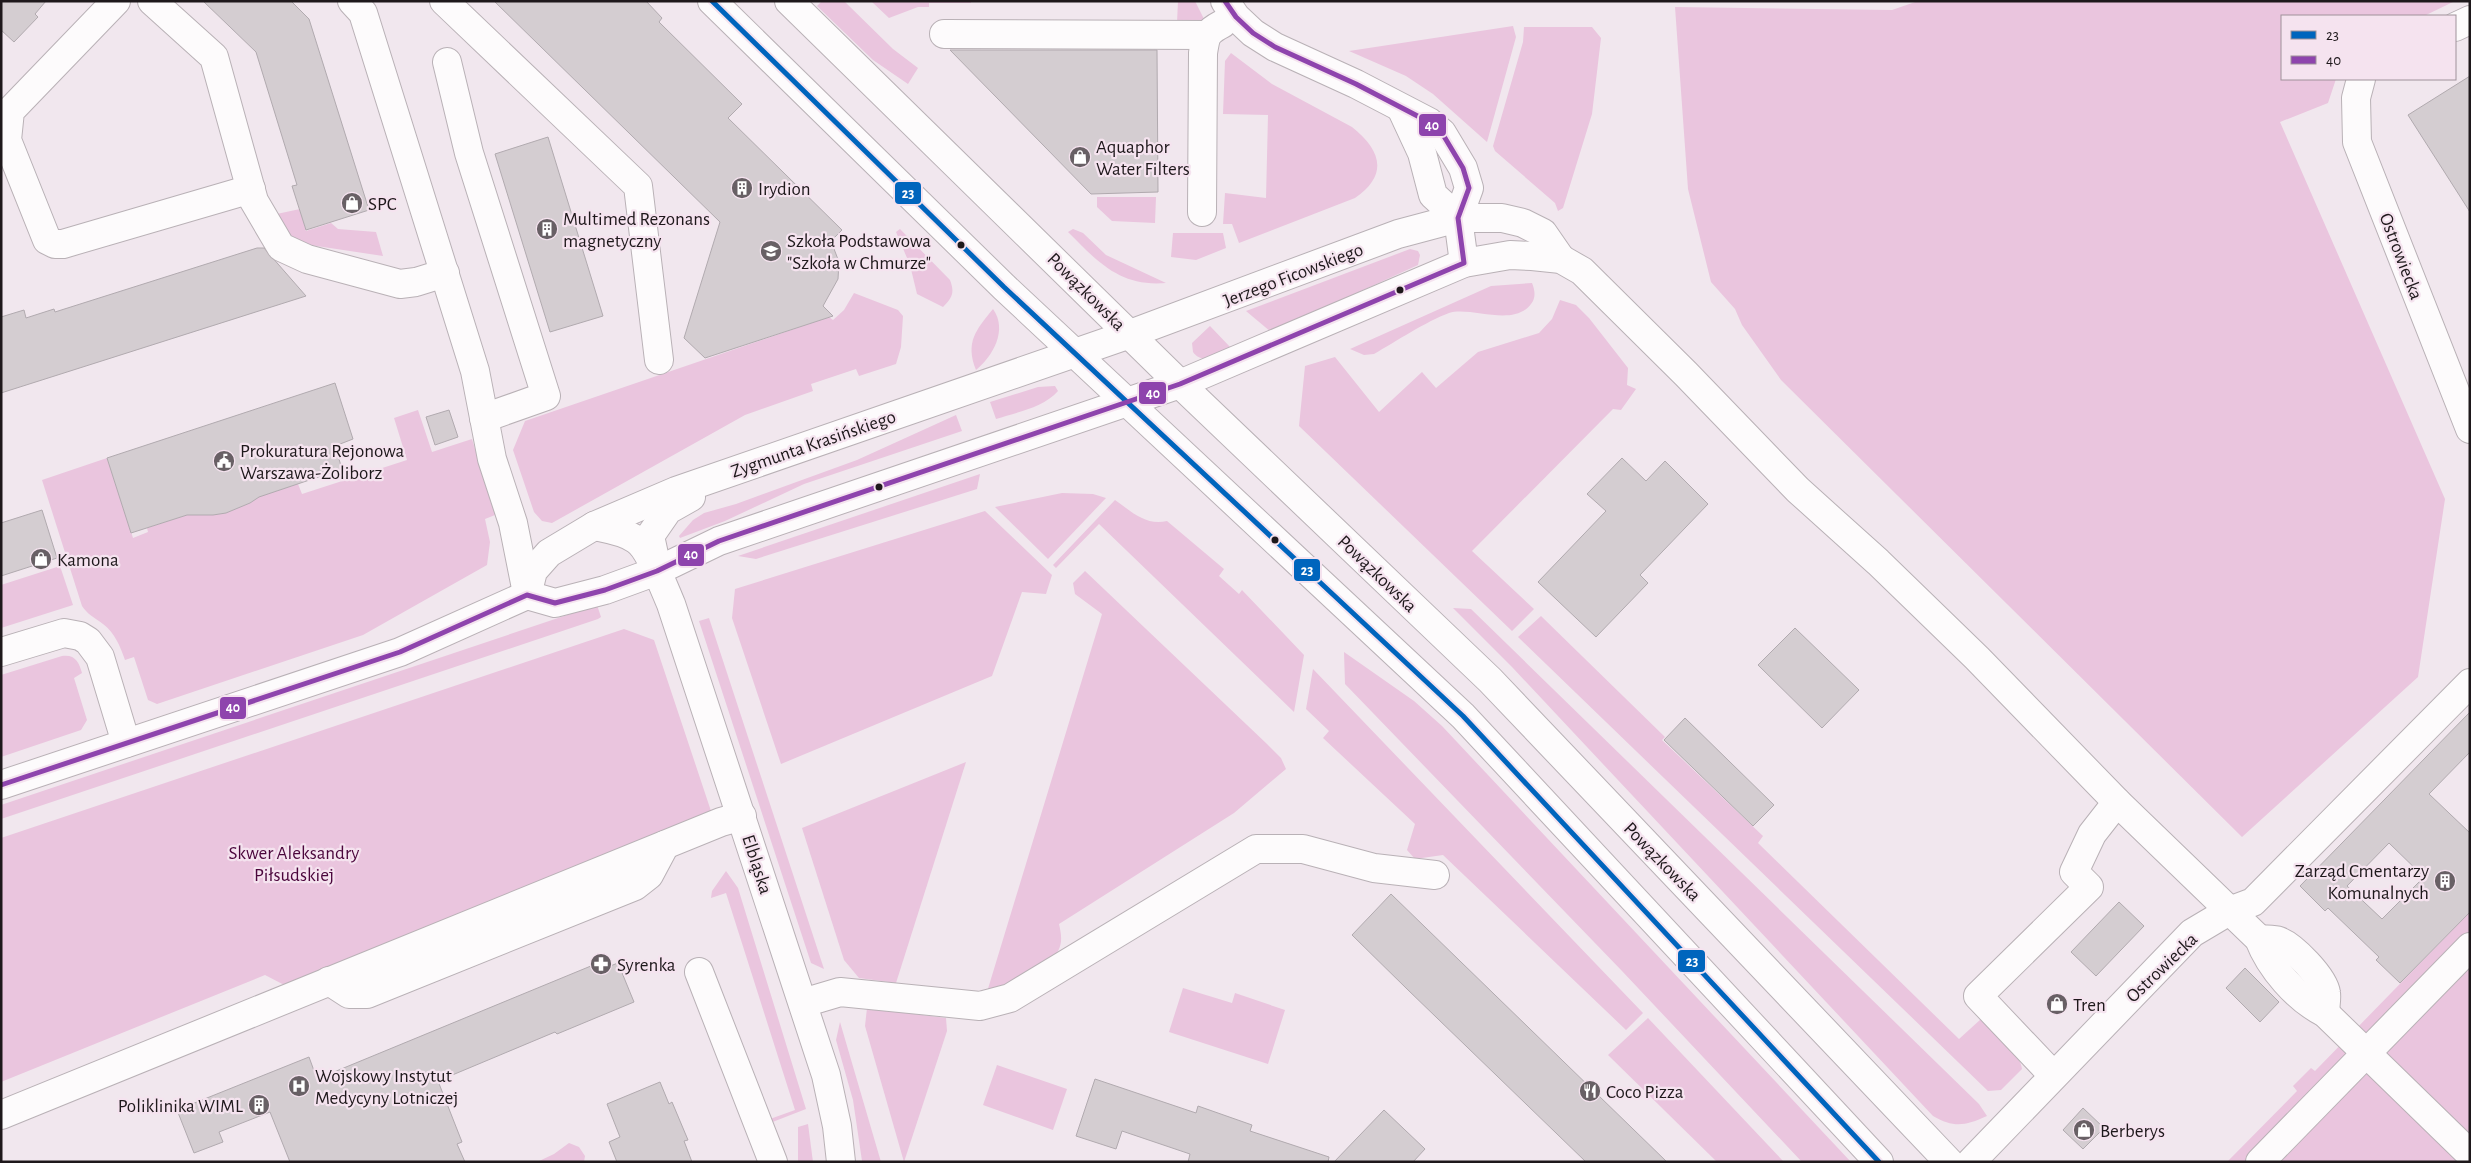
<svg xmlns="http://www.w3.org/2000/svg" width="2471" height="1163" font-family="'Alegreya Sans',sans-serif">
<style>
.green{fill:#eac5de}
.building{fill:#d4cdd1;stroke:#b1aaaf;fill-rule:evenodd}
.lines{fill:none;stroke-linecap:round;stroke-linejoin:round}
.minor-casing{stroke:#b9b1b6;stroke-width:30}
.major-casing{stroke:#b9b1b6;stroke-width:30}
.minor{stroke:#fdfbfc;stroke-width:28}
.major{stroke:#fdfbfc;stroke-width:28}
.bus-1-casing{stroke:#f5e3ef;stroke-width:9}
.bus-2-casing{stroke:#f5e3ef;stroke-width:9}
.bus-1{stroke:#0065bd;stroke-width:5}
.bus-2{stroke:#8e44ad;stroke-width:5}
.bus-dot{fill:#1e181b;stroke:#f5e3ef;stroke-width:2}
.labels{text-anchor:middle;stroke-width:4.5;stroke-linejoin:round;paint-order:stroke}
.poi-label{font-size:19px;fill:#1e181b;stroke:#f5e3ef;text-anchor:start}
.street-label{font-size:19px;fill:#1e181b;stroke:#f5e3ef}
.park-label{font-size:19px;fill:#4b063c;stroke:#f5e3ef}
.line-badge{stroke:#f5e3ef;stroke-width:2}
.badge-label{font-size:14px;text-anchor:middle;font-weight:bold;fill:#fff}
</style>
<rect width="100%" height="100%" fill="#f1e7ee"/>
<!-- green -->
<g class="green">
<path d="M 822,1 L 844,1 L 893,49 L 918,68 L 908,84 L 873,60 L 817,6 Z"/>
<path d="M 871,1 L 971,1 L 971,3 L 929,3 L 929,7 L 918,7 L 889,18 Z"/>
<path d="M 1178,1 L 1195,1 L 1204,19 L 1201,23 L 1177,23 Z"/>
<path d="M 1918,1 L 2455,1 L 2424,16 L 2282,16 L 2282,79 L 2336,79 L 2328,103 L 2280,122 L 2445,499 L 2418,677 L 2242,837 L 1781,380 L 1742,325 L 1735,309 L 1711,282 L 1688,189 L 1675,7 L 1892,10 Z"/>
<path d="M 1513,26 L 1516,37 L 1487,142 L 1433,94 L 1406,76 L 1349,51 Z"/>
<path d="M 1524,27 L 1592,27 L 1601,38 L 1592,114 L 1563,208 L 1558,211 L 1555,203 L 1495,151 L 1493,146 L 1523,42 Z"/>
<path d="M 1231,53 L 1272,84 L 1352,127 C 1381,150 1389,175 1355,198 L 1239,243 L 1232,224 L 1223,224 L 1225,193 L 1266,198 L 1268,115 L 1223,114 L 1225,61 Z"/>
<path d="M 1097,197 L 1156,197 L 1155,223 L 1112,221 L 1097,207 Z"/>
<path d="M 300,209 L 306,231 L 331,223 L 338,229 L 376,232 L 383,256 L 290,242 L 272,215 Z"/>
<path d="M 900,229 L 950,280 C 955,293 952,298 943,307 L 917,294 L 910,265 L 896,232 Z"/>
<path d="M 1073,229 L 1083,233 L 1106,255 L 1166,283 C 1120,287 1098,262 1068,232 Z"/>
<path d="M 1173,233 L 1223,233 L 1226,248 L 1196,260 L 1171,257 Z"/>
<path d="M 1410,249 L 1418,251 L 1420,255 L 1418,265 L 1271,332 L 1246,311 Z"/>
<path d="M 1532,283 C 1535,290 1536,298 1531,304 C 1513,328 1471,306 1449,313 C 1427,321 1395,342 1374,354 L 1364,355 L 1350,349 L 1491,286 Z"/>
<path d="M 854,293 L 898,310 L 903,316 L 901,347 L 896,364 L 859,376 L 856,369 L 811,384 L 813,391 L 745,415 L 552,523 L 542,521 L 534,512 L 513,450 L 525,421 L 829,317 L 833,320 L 844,310 Z"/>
<path d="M 1560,300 L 1576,305 L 1589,318 L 1628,368 L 1627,385 L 1636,389 L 1621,410 L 1613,409 L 1472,551 L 1534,609 L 1512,631 L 1299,426 L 1305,366 L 1335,357 L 1379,412 L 1422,372 L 1436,388 L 1478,352 L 1539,333 L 1552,319 Z"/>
<path d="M 993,309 C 1008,330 993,356 976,370 C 965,342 976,330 993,309 Z"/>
<path d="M 1210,326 L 1231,348 C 1219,354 1203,366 1193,352 L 1192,343 Z"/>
<path d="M 1038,387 L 1055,386 L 1058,391 C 1043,408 1017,412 996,419 L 990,402 Z"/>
<path d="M 418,410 L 432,452 L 472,439 L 495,515 L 485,519 L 490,542 L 487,565 L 363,635 L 157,704 L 148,700 L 134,657 L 125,660 C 120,646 115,633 103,624 C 95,618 87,614 82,606 L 42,480 L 107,458 L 133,538 L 148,532 L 147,528 L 187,515 L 213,515 L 226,513 L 250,503 L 263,493 L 264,495 L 298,484 L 302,494 L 407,460 L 394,418 Z"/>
<path d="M 956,415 L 962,431 L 804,484 L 725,521 L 680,538 L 679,536 L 693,520 L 704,513 L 736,504 L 857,460 Z"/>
<path d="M 980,474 L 977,489 L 756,559 L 738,556 Z"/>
<path d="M 1062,493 L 1093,494 L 1106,498 L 1048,559 L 995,507 Z"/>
<path d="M 1115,500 C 1132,512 1146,526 1167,521 L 1224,569 L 1219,576 L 1239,594 L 1242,590 L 1304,655 L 1294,712 L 1099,524 L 1056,568 L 1053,565 Z"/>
<path d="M 985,511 L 1052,575 L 1046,594 L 1022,592 L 992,676 L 781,764 L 732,618 L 735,589 Z"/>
<path d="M 60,566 L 73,605 L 1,628 L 1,585 Z"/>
<path d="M 1085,571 L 1267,744 L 1281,758 L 1286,769 L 1234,813 L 1059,924 C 1061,933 1063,942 1058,951 C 1050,965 1006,984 990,992 L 987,992 L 1102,614 L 1075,594 L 1073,583 Z"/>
<path d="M 597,605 L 601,617 L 598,619 L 1,819 L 1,805 Z"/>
<path d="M 1453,608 L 1471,609 L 1979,1104 L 1987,1116 C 1965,1126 1954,1128 1933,1116 L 1512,667 Z"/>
<path d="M 1541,616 L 1665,737 L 1662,740 L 1763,836 L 1758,843 L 1959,1039 L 1981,1019 C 1992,1031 2021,1053 2022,1069 L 2001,1090 L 1988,1091 L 1518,637 Z"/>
<path d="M 709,618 L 824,969 L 811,963 L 699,621 Z"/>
<path d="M 624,629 L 654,640 L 712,814 L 292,989 L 265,975 L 1,1082 L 1,838 Z"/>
<path d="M 1344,652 L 1414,701 L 1442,726 L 1851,1162 L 1802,1162 L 1622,971 L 1345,684 Z"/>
<path d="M 62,656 C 75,654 79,662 82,673 L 74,678 L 87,720 L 81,730 L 1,757 L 1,675 Z"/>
<path d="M 1313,669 L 1643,1013 L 1626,1030 L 1443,855 L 1415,859 L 1407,850 L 1415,824 L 1323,738 L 1329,731 L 1306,709 Z"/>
<path d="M 966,762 L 896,983 L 859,978 L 844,960 L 802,828 Z"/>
<path d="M 726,871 L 738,888 L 806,1109 L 770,1123 L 770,1119 L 795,1110 L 726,893 L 711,898 L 712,891 Z"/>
<path d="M 2470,912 L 2470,1162 L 2227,1162 L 2297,1091 L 2293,1086 L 2311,1068 L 2315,1071 Z"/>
<path d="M 1183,988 L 1232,1003 L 1235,993 L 1285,1010 L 1268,1064 L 1169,1032 Z"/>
<path d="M 867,1008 L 946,1018 L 947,1031 L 904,1162 L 865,1026 Z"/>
<path d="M 1648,1018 L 1784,1162 L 1717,1162 L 1608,1055 Z"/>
<path d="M 840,1022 L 881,1162 L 862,1161 L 853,1100 L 836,1040 Z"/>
<path d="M 997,1065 L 1067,1089 L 1053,1130 L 983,1105 Z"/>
<path d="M 808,1124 L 813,1162 L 798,1162 L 798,1127 Z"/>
<path d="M 569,1143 L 579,1147 L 585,1156 L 584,1162 L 537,1162 L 554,1154 Z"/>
</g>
<!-- building -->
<g class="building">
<path d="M 1,1 L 46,1 L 35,14 L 38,17 L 14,42 L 1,30 Z"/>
<path d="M 203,1 L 291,1 L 309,19 L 369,210 L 306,230 L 292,186 L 297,185 L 256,52 Z"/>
<path d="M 494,1 L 646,1 L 662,18 L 659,22 L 742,104 L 728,118 L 842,230 L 831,241 L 839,262 L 838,279 L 823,306 L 833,316 L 705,358 L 684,338 L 720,222 Z"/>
<path d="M 950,50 L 1157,50 L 1158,192 L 1091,194 Z"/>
<path d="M 2470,76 L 2470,212 L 2408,115 Z"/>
<path d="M 548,137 L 603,316 L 550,332 L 495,154 Z"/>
<path d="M 257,248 L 264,248 L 306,296 L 1,393 L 1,317 L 24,310 L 26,318 L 54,309 L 55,312 Z"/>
<path d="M 335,383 L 353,439 L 335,446 L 342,469 L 259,497 L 250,503 L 226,513 L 213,515 L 187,515 L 131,533 L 107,458 Z"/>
<path d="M 449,410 L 458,437 L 435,445 L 426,417 Z"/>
<path d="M 1622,458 L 1646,481 L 1665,461 L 1708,504 L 1640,575 L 1648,583 L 1596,637 L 1538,582 L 1606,511 L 1587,494 Z"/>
<path d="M 42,510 L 57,558 L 1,576 L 1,523 Z"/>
<path d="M 1795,628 L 1859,690 L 1822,728 L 1758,665 Z"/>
<path d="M 2470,712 L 2470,752 L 2429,794 L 2470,833 L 2470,912 L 2400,983 L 2376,960 L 2379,957 L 2328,908 L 2325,911 L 2300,886 ZM 2389,843 L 2424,877 L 2382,919 L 2347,886 Z"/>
<path d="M 1685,718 L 1774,805 L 1753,826 L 1664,740 Z"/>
<path d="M 1391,894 L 1667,1162 L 1586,1162 L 1407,989 L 1352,935 Z"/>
<path d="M 2119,902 L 2144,926 L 2096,976 L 2071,952 Z"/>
<path d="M 603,961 L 605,968 L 618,963 L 634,1002 L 557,1034 L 555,1032 L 438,1081 L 462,1142 L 457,1144 L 465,1162 L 290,1162 L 270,1112 L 219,1132 L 223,1142 L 194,1153 L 177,1110 L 309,1057 L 317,1079 Z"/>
<path d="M 2245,968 L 2279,1002 L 2260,1022 L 2226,988 Z"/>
<path d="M 1095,1079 L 1196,1113 L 1198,1106 L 1252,1125 L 1250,1131 L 1329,1157 L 1328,1162 L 1188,1162 L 1190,1154 L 1122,1131 L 1116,1149 L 1076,1136 Z"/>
<path d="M 660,1082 L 669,1104 L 672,1102 L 688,1140 L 684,1141 L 692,1162 L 617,1162 L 609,1142 L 620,1137 L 607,1104 Z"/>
<path d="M 2083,1108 L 2104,1128 L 2083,1149 L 2063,1130 Z"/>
<path d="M 1384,1110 L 1425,1149 L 1413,1162 L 1334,1162 Z"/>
</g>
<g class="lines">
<!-- minor casing -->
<g class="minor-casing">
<g id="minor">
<path d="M 116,1 L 10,111 L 7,140 L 47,240 L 55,244 L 63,244 L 251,189"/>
<path d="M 152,1 L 214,57 L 254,201 L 281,247 L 307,259 L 400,284 L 416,282 L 445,273"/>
<path d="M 352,1 L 363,13 L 475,371 L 492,459 L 513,523 L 527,593"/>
<path d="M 444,1 L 638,186 L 659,360"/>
<path d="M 1225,1 L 1236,17 L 1253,33 L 1275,47 L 1356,84 L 1429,122 L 1442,133 L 1463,168 L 1469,188 L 1458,218 L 1464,263"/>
<path d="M 2455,27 L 2470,20"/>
<path d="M 944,34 L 1207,35"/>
<path d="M 447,62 L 469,153 L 546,396 L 484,418"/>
<path d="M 2361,79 L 2356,98 L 2357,142 L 2470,429"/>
<path d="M 1402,110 L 1422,153 L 1433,195 L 1458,218"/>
<path d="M 1202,212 L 1203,53 C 1206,36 1205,33 1222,24"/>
<path d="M 594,526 C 608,529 623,531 635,539 C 649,547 664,588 671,604 L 826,1075 L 837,1126 L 841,1162"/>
<path d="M 656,564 L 650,536 L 668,510 L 691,497"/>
<path d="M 527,595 L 533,571 L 549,553 L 594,526 L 676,491 L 1130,334 L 1398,234 L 1458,218 L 1502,218 L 1523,223 L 1543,233 L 1561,259"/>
<path d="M 1,652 L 64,633 L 80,636 L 88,641 L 100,657 L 126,743"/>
<path d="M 1,785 L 400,652 L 527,595 L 555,603 L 605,590 L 657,571 L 719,541 L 1180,384 L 1464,263 L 1510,255 L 1532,256 L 1561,259 L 1582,271 L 1686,374 L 1798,490 L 1878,562 L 1977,658 L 2117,802 L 2259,939 C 2270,968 2297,999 2325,1013 L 2470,1154"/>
<path d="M 2259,939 C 2265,940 2273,939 2279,941 C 2293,946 2324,978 2326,993 C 2327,999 2325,1007 2325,1013"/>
<path d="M 699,972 L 773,1162"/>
<path d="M 329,981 L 349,994 L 367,994 L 635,886 L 649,875 L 665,845"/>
<path d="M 803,1003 L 840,992 L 980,1006 L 1010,998 L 1256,849 L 1303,849 L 1374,868 L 1435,875"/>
<path d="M 2053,1075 L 1978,996 L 2089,887 L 2074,872 L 2092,834 L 2117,802"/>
<path d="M 1,1115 L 721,822 L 742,816"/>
<path d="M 1971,1162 L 2192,933 L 2229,911 L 2253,902 L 2470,683"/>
<path d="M 2260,1162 L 2470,947"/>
</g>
</g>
<!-- major casing -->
<g class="major-casing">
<g id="major">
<path d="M 712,1 L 1004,287 L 1463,716 L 1879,1162"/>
<path d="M 789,1 L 1180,384 L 1490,680 L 1949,1162"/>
</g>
</g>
<!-- minor -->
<use href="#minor" class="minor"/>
<!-- major -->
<use href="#major" class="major"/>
<!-- bus-1 casing -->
<g class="bus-1-casing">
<path id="bus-1" d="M 712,1 L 1004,287 L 1463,716 L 1879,1162"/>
</g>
<!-- bus-2 casing -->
<g class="bus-2-casing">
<path id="bus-2" d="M 1,785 L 400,652 L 527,595 L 555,603 L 605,590 L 657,571 L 719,541 L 1180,384 L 1464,263 L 1458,218 L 1469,188 L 1463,168 L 1442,133 L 1429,122 L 1356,84 L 1275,47 L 1253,33 L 1236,17 L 1225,1"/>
</g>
<!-- bus-1 -->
<use href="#bus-1" class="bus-1"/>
<!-- bus-2 -->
<use href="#bus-2" class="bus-2"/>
</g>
<!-- icons -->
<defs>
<g id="shop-disc" transform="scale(1.125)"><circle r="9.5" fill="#686065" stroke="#f5e3ef"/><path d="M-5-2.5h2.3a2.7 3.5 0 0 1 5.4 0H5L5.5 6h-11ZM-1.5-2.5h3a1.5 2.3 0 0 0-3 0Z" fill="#fff"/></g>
<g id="building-disc" transform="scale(1.125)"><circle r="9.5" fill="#686065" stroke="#f5e3ef"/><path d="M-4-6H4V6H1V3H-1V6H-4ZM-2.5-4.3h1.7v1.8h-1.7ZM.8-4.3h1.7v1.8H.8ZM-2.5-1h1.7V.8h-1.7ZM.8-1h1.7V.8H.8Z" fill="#fff"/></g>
<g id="school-disc" transform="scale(1.125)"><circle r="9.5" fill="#686065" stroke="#f5e3ef"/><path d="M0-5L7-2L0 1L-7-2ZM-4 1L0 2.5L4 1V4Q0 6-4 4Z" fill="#fff"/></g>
<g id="civic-disc" transform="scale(1.125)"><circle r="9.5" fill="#686065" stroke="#f5e3ef"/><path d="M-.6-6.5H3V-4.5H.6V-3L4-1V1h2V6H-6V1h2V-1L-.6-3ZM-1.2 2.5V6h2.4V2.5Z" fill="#fff"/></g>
<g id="pharmacy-disc" transform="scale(1.125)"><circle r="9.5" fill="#686065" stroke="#f5e3ef"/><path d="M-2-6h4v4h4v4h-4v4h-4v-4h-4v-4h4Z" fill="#fff"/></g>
<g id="hospital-disc" transform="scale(1.125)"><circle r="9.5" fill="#686065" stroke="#f5e3ef"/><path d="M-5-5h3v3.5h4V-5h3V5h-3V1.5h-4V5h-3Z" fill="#fff"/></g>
<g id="restaurant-disc" transform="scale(1.125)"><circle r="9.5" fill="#686065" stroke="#f5e3ef"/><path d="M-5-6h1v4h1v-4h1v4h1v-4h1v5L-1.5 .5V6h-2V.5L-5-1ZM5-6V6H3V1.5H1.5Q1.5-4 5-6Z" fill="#fff"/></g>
</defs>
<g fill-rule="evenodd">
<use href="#shop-disc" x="1080" y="157"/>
<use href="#building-disc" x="742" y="188"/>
<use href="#shop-disc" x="352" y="203"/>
<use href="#building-disc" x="547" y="229"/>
<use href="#school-disc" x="771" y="251"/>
<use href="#civic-disc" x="224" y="461"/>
<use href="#shop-disc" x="41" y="559"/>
<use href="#building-disc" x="2445" y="881"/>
<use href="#pharmacy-disc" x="601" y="964"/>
<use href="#shop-disc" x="2057" y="1004"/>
<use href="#hospital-disc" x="299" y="1086"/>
<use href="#restaurant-disc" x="1590" y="1091"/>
<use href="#building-disc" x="259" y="1105"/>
<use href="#shop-disc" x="2084" y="1130"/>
</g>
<!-- markers -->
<g class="bus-dot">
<circle cx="961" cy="245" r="4.5"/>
<circle cx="1400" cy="290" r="4.5"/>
<circle cx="879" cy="487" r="4.5"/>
<circle cx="1275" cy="540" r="4.5"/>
</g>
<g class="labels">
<!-- poi labels -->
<g class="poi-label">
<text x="1096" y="153">Aquaphor<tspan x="1096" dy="22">Water Filters</tspan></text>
<text x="758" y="195">Irydion</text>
<text x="368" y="210">SPC</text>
<text x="563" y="225">Multimed Rezonans<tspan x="563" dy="22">magnetyczny</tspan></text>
<text x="787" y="247">Szkoła Podstawowa<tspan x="787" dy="22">"Szkoła w Chmurze"</tspan></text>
<text x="240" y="457">Prokuratura Rejonowa<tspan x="240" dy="22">Warszawa-Żoliborz</tspan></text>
<text x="57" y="566">Kamona</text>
<text x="2429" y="877" text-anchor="end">Zarząd Cmentarzy<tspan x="2429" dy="22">Komunalnych</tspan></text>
<text x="617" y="971">Syrenka</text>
<text x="2073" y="1011">Tren</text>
<text x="315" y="1082">Wojskowy Instytut<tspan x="315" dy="22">Medycyny Lotniczej</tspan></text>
<text x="1606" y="1098">Coco Pizza</text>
<text x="243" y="1112" text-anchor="end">Poliklinika WIML</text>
<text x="2100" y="1137">Berberys</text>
</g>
<!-- street labels -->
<g class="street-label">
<text transform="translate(2402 256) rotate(69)" y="7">Ostrowiecka</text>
<text transform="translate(1293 274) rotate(-21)" y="7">Jerzego Ficowskiego</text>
<text transform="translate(1087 291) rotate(45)" y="7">Powązkowska</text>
<text transform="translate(813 443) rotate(-19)" y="7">Zygmunta Krasińskiego</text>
<text transform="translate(1378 573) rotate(44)" y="7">Powązkowska</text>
<text transform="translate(1663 861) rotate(46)" y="7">Powązkowska</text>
<text transform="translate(758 864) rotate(72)" y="7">Elbląska</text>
<text transform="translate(2161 967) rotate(-44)" y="7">Ostrowiecka</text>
</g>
<!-- park labels -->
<g class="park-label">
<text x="294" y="859">Skwer Aleksandry<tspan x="294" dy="22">Piłsudskiej</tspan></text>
</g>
</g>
<g class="line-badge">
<rect x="1418" y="113" width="29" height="24" rx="5" fill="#8e44ad"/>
<rect x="894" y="181" width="28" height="24" rx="5" fill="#0065bd"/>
<rect x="1138" y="381" width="29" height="24" rx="5" fill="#8e44ad"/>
<rect x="677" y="543" width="28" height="24" rx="5" fill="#8e44ad"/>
<rect x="1293" y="558" width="28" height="24" rx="5" fill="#0065bd"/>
<rect x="219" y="696" width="28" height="24" rx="5" fill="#8e44ad"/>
<rect x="1677" y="949" width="29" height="24" rx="5" fill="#0065bd"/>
</g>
<g class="badge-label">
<text x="1432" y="130">40</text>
<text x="908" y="198">23</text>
<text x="1153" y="398">40</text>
<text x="691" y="559">40</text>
<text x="1307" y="575">23</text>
<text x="233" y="712">40</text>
<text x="1692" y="966">23</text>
</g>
<!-- border -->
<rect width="2471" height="1163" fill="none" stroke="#1e181b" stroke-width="5"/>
<!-- legend -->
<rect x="2281" y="15" width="175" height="65" fill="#f5e3ef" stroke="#9f929a"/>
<rect x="2291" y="31" width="25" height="8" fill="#0065bd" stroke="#9f929a"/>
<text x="2326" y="40" font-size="15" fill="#1e181b">23</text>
<rect x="2291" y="56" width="25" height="8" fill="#8e44ad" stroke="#9f929a"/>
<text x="2326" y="65" font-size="15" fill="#1e181b">40</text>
</svg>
